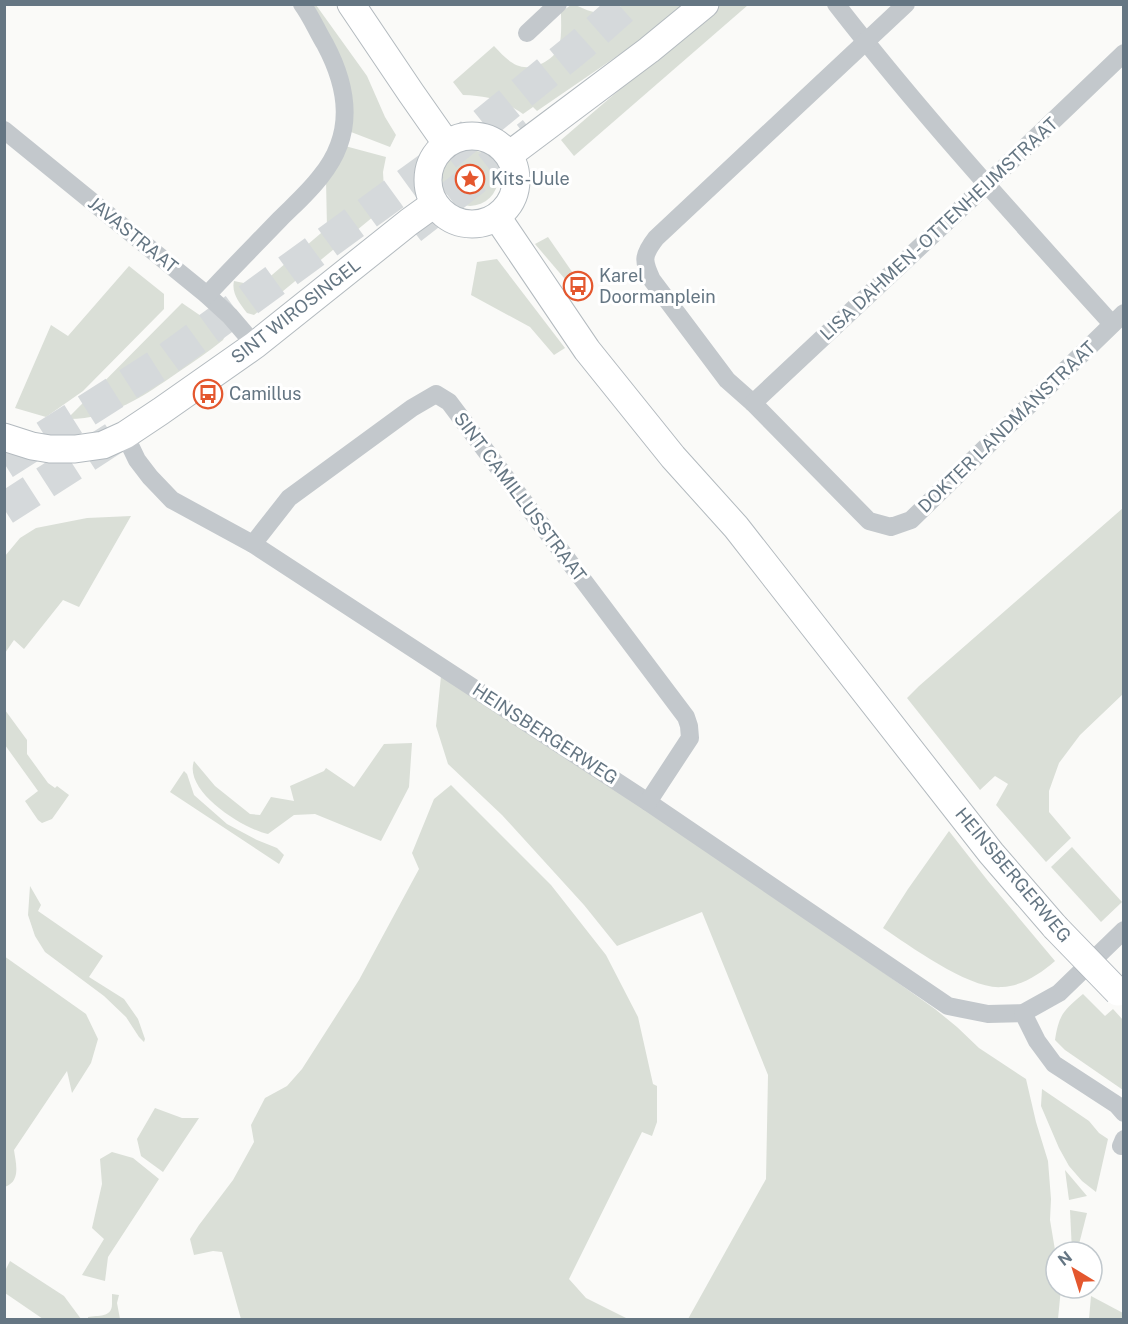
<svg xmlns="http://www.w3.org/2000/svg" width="1128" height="1324" font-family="'Public Sans',sans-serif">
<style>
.green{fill:#dadfd7}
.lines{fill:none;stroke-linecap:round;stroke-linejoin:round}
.highway-tunnel{stroke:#d5d9db;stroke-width:33;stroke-dasharray:33 16;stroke-linecap:butt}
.secondary-casing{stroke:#b3babf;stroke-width:29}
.street{stroke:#c3c8cc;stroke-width:18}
.secondary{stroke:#fff;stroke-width:27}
.secondary-bridge-casing{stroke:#b3babf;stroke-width:29;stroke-linecap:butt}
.secondary-bridge{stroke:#fff;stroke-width:27}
.labels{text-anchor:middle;stroke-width:6;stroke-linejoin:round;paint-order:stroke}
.poi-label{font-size:18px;fill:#657683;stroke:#fff;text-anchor:start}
.street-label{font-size:18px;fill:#657683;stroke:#fff}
</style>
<rect width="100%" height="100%" fill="#fafaf8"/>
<!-- green -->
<g class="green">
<path d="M 310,5 L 316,5 L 367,76 L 385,117 L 396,135 L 390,147 L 351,132 Z"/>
<path d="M 571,5 C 578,5 583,9 590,11 C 601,15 613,13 622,5 L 687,5 L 661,26 L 537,111 L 533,107 L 523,114 C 502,99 488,96 463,95 L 453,82 L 494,46 C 509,62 520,74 543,63 C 550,59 557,54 559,46 C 562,37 561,22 561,12 Z"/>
<path d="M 718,5 L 748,5 L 574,156 L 561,140 Z"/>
<path d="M 345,146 L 386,157 L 383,172 L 385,207 L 254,315 L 247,313 C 240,304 231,293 234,281 L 259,286 L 327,228 L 326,180 Z"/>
<circle cx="470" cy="178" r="28"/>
<path d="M 548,237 L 577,279 L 570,285 L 535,244 Z"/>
<path d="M 497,259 L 565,348 L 554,355 L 530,327 L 471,295 L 477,262 Z"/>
<path d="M 129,266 L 164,294 L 164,309 L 83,391 L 46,417 L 15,408 L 51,325 L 68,336 Z"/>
<path d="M 182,303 L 217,327 L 225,336 L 223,340 C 208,352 193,362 177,373 C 144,396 109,420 67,419 Z"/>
<path d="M 1123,508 L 1123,694 L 1080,735 L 1059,763 L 1049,791 L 1049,812 L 1071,838 L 1046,862 L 996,805 L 1008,784 L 995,776 L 980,790 L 907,698 L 919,686 Z"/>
<path d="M 131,516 L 79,607 L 63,600 L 24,649 L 14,640 L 5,653 L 5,556 L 20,538 L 36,528 L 87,518 Z"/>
<path d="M 441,676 L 671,822 L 935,1009 L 957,1027 L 979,1048 L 1026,1079 L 1036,1122 L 1048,1161 L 1051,1199 L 1050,1220 L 1056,1256 L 1056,1288 L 1061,1288 L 1058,1319 L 688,1319 L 766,1179 L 768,1075 L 702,912 L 617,946 L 584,905 L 502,815 L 448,764 L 436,726 Z"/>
<path d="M 5,710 L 27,740 L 27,754 L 48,783 L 55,788 L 57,786 L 69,795 L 52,819 L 42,823 L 38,820 L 25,801 L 38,791 L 5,745 Z"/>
<path d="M 412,743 L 409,787 L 381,841 L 315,814 L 294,815 L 268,834 C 243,829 183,791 194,761 L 215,786 L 250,814 L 260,815 L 271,797 L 294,801 L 290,786 L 324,771 L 326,768 L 354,787 L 384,744 Z"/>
<path d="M 184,771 L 187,774 L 194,795 L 227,824 L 257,840 L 277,848 L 284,855 L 279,864 L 170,792 Z"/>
<path d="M 451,785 L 551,885 L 606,955 L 638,1017 L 653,1084 L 657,1086 L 657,1122 L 652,1136 L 642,1132 L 569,1279 L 586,1298 L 628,1319 L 241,1319 L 222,1252 L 213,1251 L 194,1255 L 190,1239 L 199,1225 L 233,1180 L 254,1142 L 251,1125 L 265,1098 L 287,1086 L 302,1069 L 359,980 L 419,869 L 412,853 L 434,799 Z"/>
<path d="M 949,831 L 988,881 L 1055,961 C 1040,974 1022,986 1002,987 C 970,990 910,946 883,928 L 908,889 Z"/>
<path d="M 1072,847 L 1122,902 L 1101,922 L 1051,867 Z"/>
<path d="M 30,886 L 41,905 L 38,911 L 103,956 L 89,977 L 124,999 L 138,1019 L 145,1039 L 144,1042 L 139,1037 L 126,1017 L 104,996 L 45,952 L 35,936 L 28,915 Z"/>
<path d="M 4,956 L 86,1014 L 98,1039 L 91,1063 L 72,1093 L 67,1071 L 14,1150 C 16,1164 21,1181 5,1187 Z"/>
<path d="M 1083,994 L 1105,1016 L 1113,1009 L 1123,1020 L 1123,1090 L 1065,1050 L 1055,1040 C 1059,1014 1064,1010 1083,994 Z"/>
<path d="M 1042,1089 L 1089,1121 L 1099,1133 L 1108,1139 L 1096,1192 L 1082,1181 L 1069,1166 L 1059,1148 L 1041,1106 Z"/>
<path d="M 155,1108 L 182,1118 L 199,1118 L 163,1172 L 141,1156 L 137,1139 Z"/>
<path d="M 112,1152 L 133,1158 L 159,1179 L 108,1257 L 105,1281 L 82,1275 L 104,1239 L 92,1228 L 102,1184 L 100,1159 Z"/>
<path d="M 1065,1170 L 1087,1196 L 1069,1200 Z"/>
<path d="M 1070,1210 L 1087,1213 L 1077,1252 L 1072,1252 Z"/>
<path d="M 10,1261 L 64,1296 L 81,1319 L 43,1319 L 5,1293 L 5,1271 Z"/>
<path d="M 112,1294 L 119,1295 L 117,1303 L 120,1319 L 88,1319 L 88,1317 C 98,1315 112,1318 112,1304 C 112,1301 112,1298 112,1294 Z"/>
<path d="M 1091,1296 L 1123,1313 L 1123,1319 L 1089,1319 Z"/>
</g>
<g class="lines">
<!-- highway-tunnel -->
<g class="highway-tunnel">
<path d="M 411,228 L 533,133"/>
<path d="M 4,463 L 163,362 L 432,166 L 582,44 L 627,4"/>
<path d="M 4,509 L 114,438"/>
</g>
<!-- secondary casing -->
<g class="secondary-casing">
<g id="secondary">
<path d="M 351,4 L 411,93 L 446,143"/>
<circle cx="472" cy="180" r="44"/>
<path d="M 509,155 L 649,50 L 705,4"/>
<path d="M 497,217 L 587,350 L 673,457 L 736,527 L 991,853 L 1055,927"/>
<path d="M 4,437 L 32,446 L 50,449 L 75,449 L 103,445 L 125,435 L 161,411 L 255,345 L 409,222 L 434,204"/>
</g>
</g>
<!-- street -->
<g class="street">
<path d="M 836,4 C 923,116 1018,220 1112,324"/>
<path d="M 906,4 L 656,238 C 642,256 643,261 652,280 L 727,380 L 753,403 L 869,521 L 891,527 L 911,520 L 1124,313"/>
<path d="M 527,33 L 558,4"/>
<path d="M 4,130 L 207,295 L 230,316 L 255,345"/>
<path d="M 207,295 C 231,269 256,244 280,219 C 294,205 309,192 321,176 C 355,134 349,89 325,44 C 317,31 311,16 302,4"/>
<path d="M 753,403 L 986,185 L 1124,53"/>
<path d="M 125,435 L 137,460 L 150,477 L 172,500 L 253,544 L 648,802 L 948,1006 L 988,1014 L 1023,1013 L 1059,993 L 1124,930"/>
<path d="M 253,544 L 289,498 L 412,408 L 436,394 L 449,402 L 686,717 L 689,726 L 690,738 L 648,802"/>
<path d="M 1023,1013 L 1037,1041 L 1054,1064 L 1117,1105 L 1124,1113"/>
<path d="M 1121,1146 L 1124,1139"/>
</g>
<!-- secondary -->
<use href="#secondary" class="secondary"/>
<!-- secondary-bridge casing -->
<g class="secondary-bridge-casing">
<path id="secondary-bridge" d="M 1055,927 L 1118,992"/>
</g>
<!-- secondary-bridge -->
<use href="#secondary-bridge" class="secondary-bridge"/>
</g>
<!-- icons -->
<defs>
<g id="sight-ring" transform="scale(1.5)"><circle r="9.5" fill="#fff" stroke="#e4572e" stroke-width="1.5"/><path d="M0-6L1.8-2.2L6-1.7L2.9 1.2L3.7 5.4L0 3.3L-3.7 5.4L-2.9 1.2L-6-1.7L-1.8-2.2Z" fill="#e4572e"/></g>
<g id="bus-ring" transform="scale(1.5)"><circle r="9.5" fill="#fff" stroke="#e4572e" stroke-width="1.5"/><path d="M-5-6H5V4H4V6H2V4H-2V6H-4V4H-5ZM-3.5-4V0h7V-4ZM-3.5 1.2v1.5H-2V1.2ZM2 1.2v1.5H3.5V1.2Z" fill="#e4572e"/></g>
</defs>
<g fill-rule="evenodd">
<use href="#sight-ring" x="470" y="179"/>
<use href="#bus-ring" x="578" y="286"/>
<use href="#bus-ring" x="208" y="394"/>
</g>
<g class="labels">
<!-- poi labels -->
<g class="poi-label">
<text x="491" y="185">Kits-Uule</text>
<text x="599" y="282">Karel<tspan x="599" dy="21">Doormanplein</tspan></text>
<text x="229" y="400">Camillus</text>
</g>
<!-- street labels -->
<g class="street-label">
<text transform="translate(939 229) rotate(-43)" y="6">LISA DAHMEN - OTTENHEIJMSTRAAT</text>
<text transform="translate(133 235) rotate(39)" y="6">JAVASTRAAT</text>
<text transform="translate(296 311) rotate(-38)" y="6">SINT WIROSINGEL</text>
<text transform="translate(1007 427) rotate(-44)" y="6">DOKTER LANDMANSTRAAT</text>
<text transform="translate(520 497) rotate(53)" y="6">SINT CAMILLUSSTRAAT</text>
<text transform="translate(545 734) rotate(33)" y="6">HEINSBERGERWEG</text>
<text transform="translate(1013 875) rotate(50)" y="6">HEINSBERGERWEG</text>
</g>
</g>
<!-- border -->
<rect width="1128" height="1324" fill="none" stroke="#657683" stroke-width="12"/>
<!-- north arrow -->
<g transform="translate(1074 1270) rotate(322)"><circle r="28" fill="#ffffff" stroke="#c1c8cd" stroke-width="1.5"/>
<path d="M0-4.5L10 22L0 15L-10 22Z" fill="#e4572e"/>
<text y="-9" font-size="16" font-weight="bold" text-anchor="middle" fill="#657683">N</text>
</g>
</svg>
